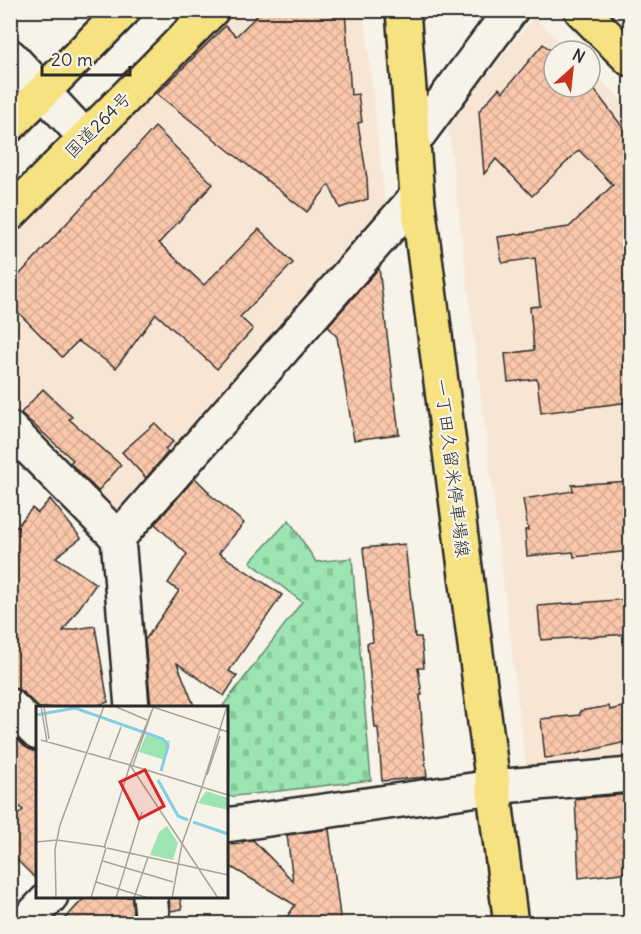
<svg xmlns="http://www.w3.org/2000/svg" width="641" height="934" font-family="Delius,'Klee One',sans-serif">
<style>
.built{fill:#f8e6d5}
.cemetery{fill:url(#cemetery-stones);stroke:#64886f;stroke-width:1.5}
.building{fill:url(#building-cross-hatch);stroke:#2b2b2b;stroke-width:1.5}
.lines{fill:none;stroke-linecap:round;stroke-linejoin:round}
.minor-casing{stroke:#2b2b2b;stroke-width:38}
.major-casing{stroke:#2b2b2b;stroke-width:38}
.highway-casing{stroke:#2b2b2b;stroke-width:38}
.minor{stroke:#f7f3e8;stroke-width:33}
.major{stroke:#f7e281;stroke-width:33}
.highway{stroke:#f7e281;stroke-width:33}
.labels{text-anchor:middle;stroke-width:4.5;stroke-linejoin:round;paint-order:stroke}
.street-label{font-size:18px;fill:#2b2b2b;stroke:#f7f3e8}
.inset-river{fill:none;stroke:#84cee5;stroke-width:3}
.inset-road{fill:none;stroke:#a5a39c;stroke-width:1.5}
.view{fill:#d62828;fill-opacity:0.15;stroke:#d62828;stroke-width:3}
.inset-edge{fill:none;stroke:#2b2b2b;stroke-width:3}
</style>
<defs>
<pattern id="cemetery-stones" width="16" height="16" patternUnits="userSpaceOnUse" patternTransform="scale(1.5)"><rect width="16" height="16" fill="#9ce5b3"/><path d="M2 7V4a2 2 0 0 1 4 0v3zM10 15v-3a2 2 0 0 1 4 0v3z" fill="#87c59a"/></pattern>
<pattern id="building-cross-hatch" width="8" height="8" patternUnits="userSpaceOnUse" patternTransform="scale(1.5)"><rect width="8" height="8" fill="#fac7aa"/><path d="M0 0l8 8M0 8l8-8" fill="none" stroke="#d6ab92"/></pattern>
</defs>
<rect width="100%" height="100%" fill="#f7f3e8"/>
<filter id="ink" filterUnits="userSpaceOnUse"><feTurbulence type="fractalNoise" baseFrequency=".0167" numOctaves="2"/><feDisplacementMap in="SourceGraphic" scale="12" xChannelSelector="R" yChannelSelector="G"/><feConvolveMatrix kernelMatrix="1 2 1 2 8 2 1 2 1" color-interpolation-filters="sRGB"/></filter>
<g filter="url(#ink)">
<!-- built -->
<g class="built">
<path d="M 230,11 L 364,11 L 385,204 L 113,515 L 11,413 L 10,236 Z"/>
<path d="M 534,17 L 570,51 L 554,51 L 554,87 L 590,87 L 590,70 L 630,108 L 630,760 L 526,769 L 448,124 Z"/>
</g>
<!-- cemetery -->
<path class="cemetery" d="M 289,520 L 316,562 L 352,558 L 371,780 L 227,797 L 226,708 L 222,707 L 302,602 L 250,562 Z"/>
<!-- building -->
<g class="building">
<path d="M 263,10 L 345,10 L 351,95 L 358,94 L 362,122 L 358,123 L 367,178 L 368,199 L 340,208 L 329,185 L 307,212 L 157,94 L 225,26 L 236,36 Z"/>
<path d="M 543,44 L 554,53 L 554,87 L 590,87 L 590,84 L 630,137 L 630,402 L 541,413 L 537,379 L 508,382 L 505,354 L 534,350 L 530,307 L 540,306 L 535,258 L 502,263 L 498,237 L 569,227 L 613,185 L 579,150 L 532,196 L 496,159 L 484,174 L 479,111 L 499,88 L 503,92 Z"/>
<path d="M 155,127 L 213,184 L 159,243 L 204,285 L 259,229 L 293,263 L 240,317 L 253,329 L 217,369 L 156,314 L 116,368 L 78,341 L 62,357 L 10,304 L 10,285 Z"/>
<path d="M 379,268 L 399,434 L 354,440 L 337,337 L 328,326 Z"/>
<path d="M 43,389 L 72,417 L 69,419 L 121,465 L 98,491 L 70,463 L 73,460 L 21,413 Z"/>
<path d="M 155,423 L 173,442 L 165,449 L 168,452 L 146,478 L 122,452 Z"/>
<path d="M 195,478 L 209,492 L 208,493 L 244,523 L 219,553 L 282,595 L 229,671 L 237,676 L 224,696 L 177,663 L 195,708 L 151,708 L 145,640 L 179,591 L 168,583 L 187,554 L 155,524 Z"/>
<path d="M 630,481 L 630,551 L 574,557 L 573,552 L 527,556 L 525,530 L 528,530 L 523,499 L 573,491 L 572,485 Z"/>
<path d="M 50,499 L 81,538 L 56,557 L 96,584 L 63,631 L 95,626 L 108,702 L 91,708 L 39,708 L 23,692 L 15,688 L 10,688 L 10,535 L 32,508 L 38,513 Z"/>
<path d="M 405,544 L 415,637 L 421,637 L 424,668 L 418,668 L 422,695 L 420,695 L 422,724 L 421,724 L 427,777 L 382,781 L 378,728 L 375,728 L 367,643 L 373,642 L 363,548 Z"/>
<path d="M 630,599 L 630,622 L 628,622 L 629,634 L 541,640 L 538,606 Z"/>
<path d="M 630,705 L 630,741 L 571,755 L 545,758 L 541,719 L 580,715 L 580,711 L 609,706 L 610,710 Z"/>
<path d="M 10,733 L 25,747 L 33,751 L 38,751 L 38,881 L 10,853 L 10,822 L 23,810 L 10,796 Z"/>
<path d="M 630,794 L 630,872 L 579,878 L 575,799 Z"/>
<path d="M 329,829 L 341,924 L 283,924 L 295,905 L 226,864 L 226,845 L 241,844 L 244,841 L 253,840 L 293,881 L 287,835 Z"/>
<path d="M 85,897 L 132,897 L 133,917 L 99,924 L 60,924 Z"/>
<path d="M 169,897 L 180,897 L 182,909 L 170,911 Z"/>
</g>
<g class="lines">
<!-- minor casing -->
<g class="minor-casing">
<g id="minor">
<path d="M 10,56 L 86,138"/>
<path d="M 413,142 L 511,10"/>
<path d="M 10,429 L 118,538 L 132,708"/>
<path d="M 118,538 L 417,196"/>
<path d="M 10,706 L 38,733"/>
<path d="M 226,825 L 493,787 L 630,775"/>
<path d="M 150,896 L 153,924"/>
<path d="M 24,924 L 51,896"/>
</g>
</g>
<!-- major casing -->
<g class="major-casing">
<path id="major" d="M 403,10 L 417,196 L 511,924"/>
</g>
<!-- highway casing -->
<g class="highway-casing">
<g id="highway">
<path d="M 581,10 L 630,59"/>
<path d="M 10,125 L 124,10"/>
<path d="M 10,214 L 212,10"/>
</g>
</g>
<!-- minor -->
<use href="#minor" class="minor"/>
<!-- major -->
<use href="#major" class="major"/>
<!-- highway -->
<use href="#highway" class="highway"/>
</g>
</g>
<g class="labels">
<!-- street labels -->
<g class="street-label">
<text transform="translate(98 125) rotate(-45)" y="6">国道264号</text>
<text transform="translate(452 468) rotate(83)" y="6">一丁田久留米停車場線</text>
</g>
</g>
<!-- overview -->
<g transform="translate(36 706)">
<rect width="192" height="192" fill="#f7f3e8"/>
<path d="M 110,29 L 134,35 L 129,54 L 103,46 ZM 170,85 L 192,92 L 192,104 L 162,97 ZM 131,120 L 142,137 L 137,154 L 114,149 L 123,126 Z" fill="#9ce5b3"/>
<path class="inset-river" d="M 0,9 L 39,2 L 127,33 L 132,40 L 125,65M 122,74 L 142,110 L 152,114M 157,116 L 192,128"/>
<path class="inset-road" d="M 5,0 L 11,36M 8,0 L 13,33M 78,0 L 111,14M 114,0 L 192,26M 5,34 L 94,59 L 182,192M 73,53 L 85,21M 94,59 L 117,2M 97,59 L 117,2M 171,69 L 184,30M 166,81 L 191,0M 0,136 L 21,134 L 70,141M 68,142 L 94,59 L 192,89M 71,142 L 192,169M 67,155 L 137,176M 60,176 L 112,192M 20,192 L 19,143 L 24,119 L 68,0M 55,192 L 70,142M 80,192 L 106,106M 98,192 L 112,151M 136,192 L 146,138 L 166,81"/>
<path class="view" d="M 109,64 L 128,100 L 103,113 L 84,76 Z"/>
<rect width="192" height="192" class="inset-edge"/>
</g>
<!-- margin -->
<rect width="641" height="934" fill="none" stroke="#f7f3e8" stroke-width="36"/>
<rect x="18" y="18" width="605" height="898" fill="none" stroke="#2b2b2b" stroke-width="2" filter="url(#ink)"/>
<!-- north arrow -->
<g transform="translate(572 69) rotate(27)"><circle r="28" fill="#f7f3e8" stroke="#a5a39c" stroke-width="1.5"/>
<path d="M0-4.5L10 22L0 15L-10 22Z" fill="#c8321e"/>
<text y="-9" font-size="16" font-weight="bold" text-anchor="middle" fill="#2b2b2b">N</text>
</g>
<!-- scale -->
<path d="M42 66v9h88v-9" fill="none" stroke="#2b2b2b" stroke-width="3"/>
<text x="51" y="66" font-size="18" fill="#2b2b2b" stroke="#f7f3e8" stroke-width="4.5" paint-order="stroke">20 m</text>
</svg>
